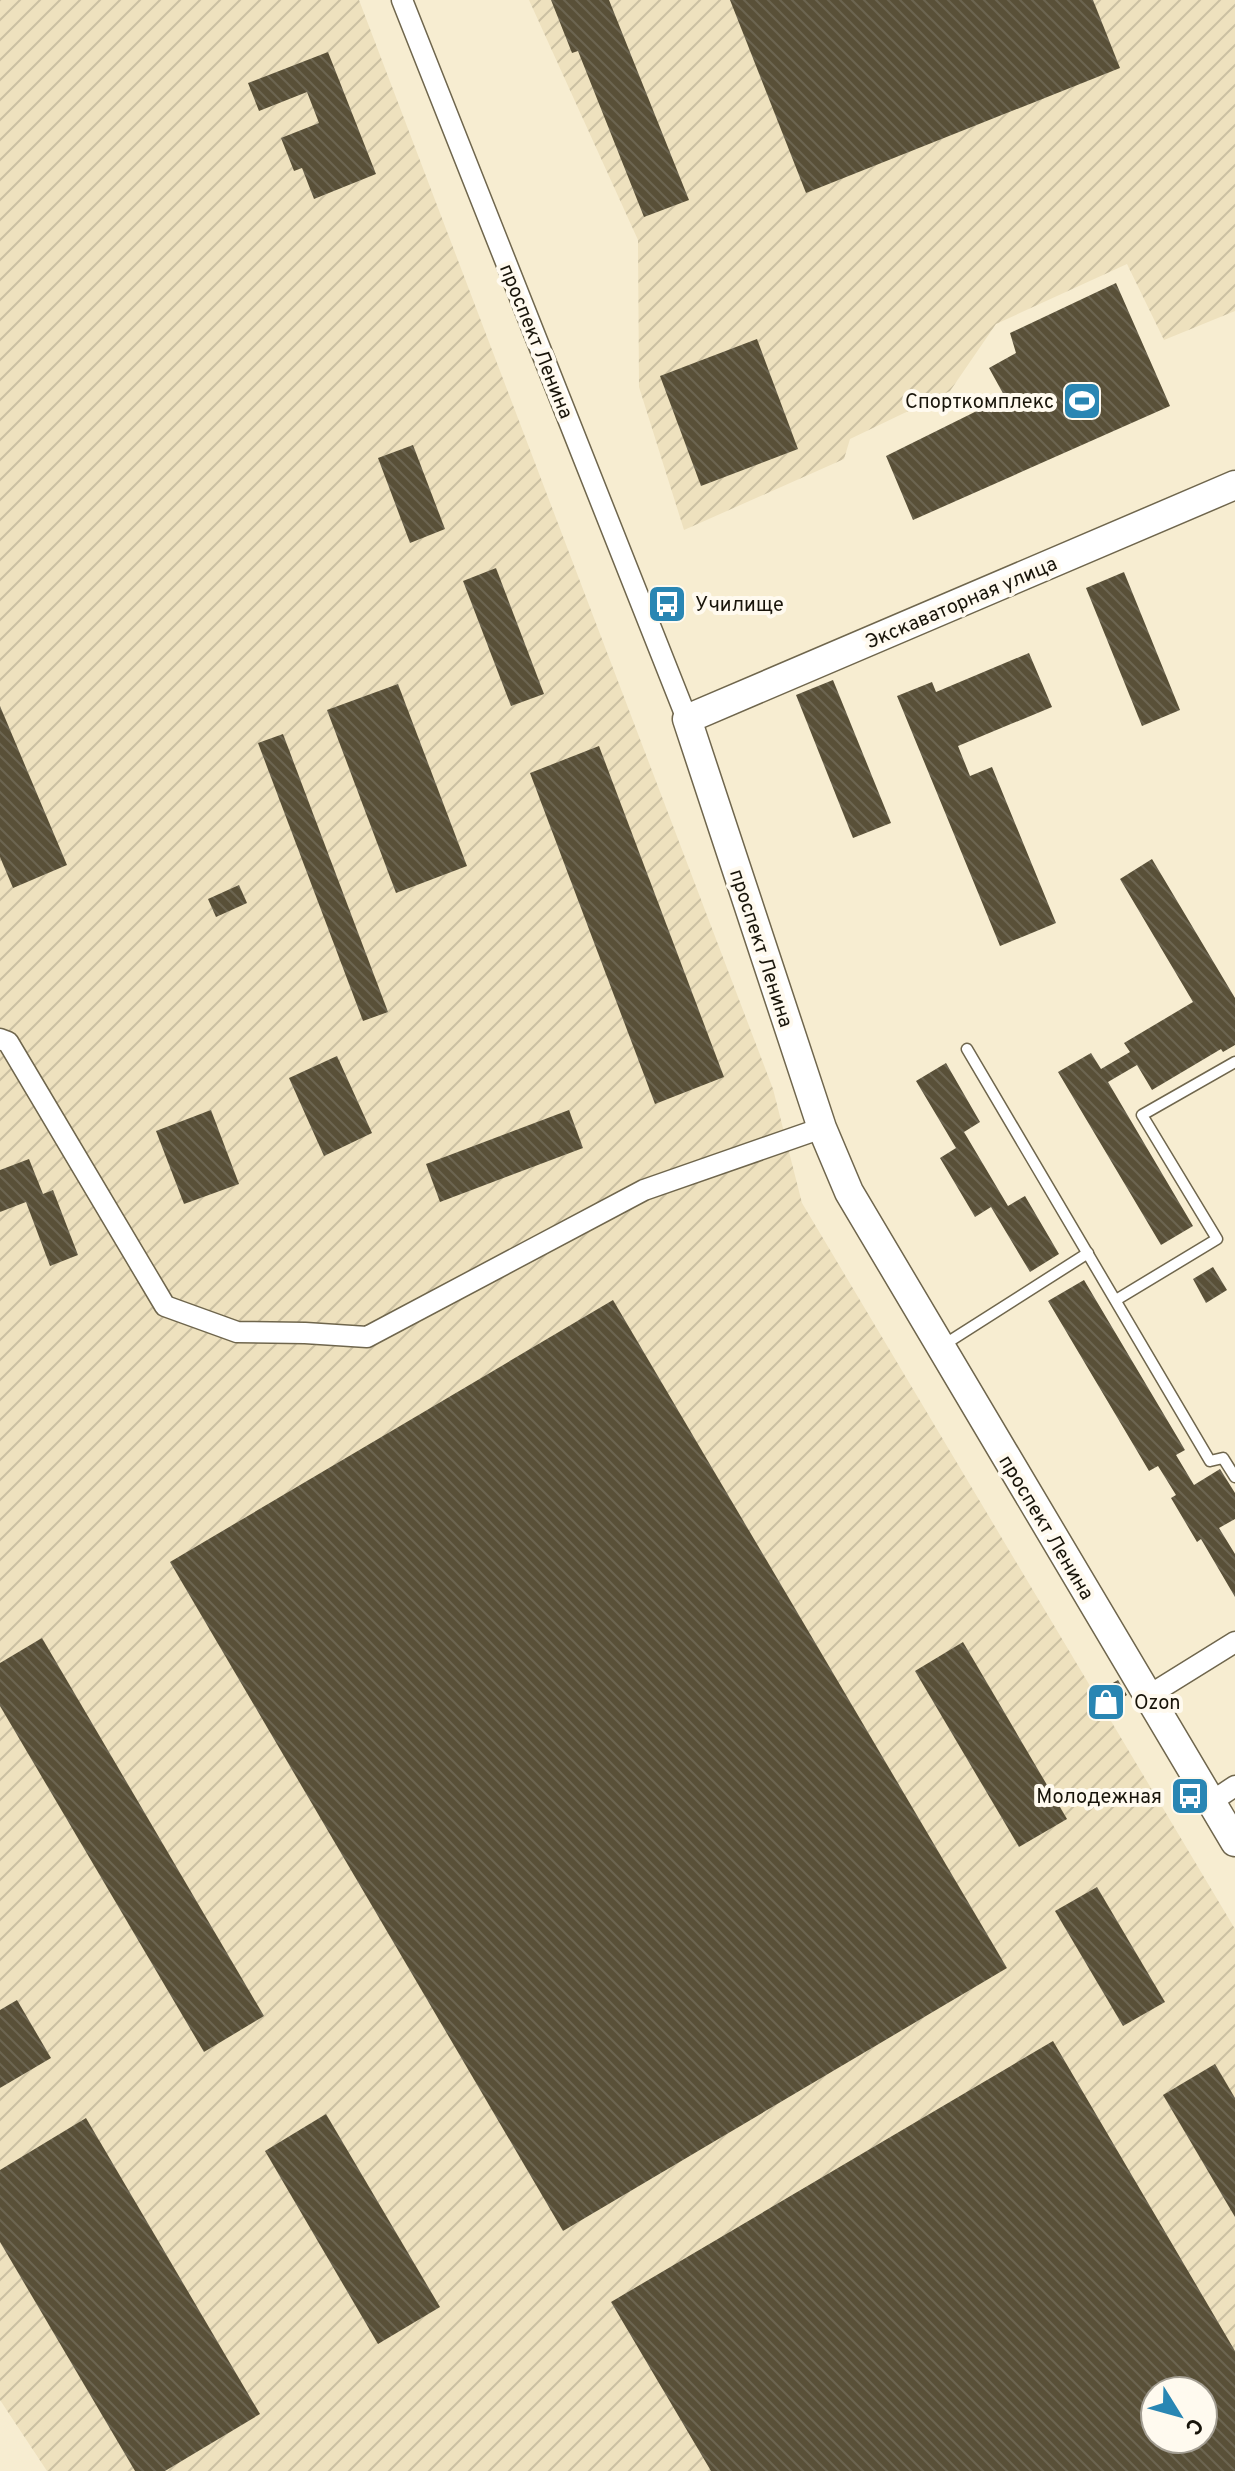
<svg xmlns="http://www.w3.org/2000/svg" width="1235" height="2471" font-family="Overpass,sans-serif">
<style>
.industrial{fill:url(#industrial-furrows);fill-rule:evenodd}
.building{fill:url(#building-back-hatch);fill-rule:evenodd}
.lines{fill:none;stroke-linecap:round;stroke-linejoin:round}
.lane-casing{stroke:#6f664d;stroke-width:13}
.street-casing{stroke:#6f664d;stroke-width:23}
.secondary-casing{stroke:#6f664d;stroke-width:31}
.lane{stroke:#fff;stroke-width:10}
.street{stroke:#fff;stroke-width:20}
.secondary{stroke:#fff;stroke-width:28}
.labels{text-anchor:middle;stroke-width:8;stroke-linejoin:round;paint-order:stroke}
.street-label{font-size:20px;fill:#18140a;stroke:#fffaef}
.poi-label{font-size:20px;fill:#18140a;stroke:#fffaef;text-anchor:end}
</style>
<defs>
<pattern id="industrial-furrows" width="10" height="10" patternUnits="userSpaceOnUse" patternTransform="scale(2)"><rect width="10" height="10" fill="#eee1be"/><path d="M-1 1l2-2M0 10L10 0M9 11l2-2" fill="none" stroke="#cbc0a2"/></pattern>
<pattern id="building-back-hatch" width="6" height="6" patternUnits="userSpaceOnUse" patternTransform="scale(2)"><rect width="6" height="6" fill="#595038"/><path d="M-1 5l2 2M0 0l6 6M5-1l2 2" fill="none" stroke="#6c6551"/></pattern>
</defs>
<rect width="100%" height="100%" fill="#f7edd1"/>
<!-- industrial -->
<g class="industrial">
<path d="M 0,0 L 359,0 L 773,1089 L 802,1203 L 1235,1929 L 1235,2471 L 47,2471 L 0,2400 ZM 1155,2391 L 1203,2391 L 1203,2439 L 1155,2439 Z"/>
<path d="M 529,0 L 1235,0 L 1235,311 L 1164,340 L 1127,264 L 996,324 L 950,391 L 850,439 L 844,459 L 684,530 L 639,387 L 638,240 Z"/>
</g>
<!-- building -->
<g class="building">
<path d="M 551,0 L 609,0 L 689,200 L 644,217 L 578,51 L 572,53 Z"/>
<path d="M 730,0 L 1093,0 L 1120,68 L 806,193 Z"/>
<path d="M 328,52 L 376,174 L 314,199 L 302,168 L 294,171 L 281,138 L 319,123 L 307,92 L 259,111 L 248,83 Z"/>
<path d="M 1116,283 L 1170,406 L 913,520 L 886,456 L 1005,397 L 989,368 L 1016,353 L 1010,333 Z"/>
<path d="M 757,339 L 798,449 L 701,486 L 660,376 Z"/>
<path d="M 413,445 L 445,529 L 410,543 L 378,458 Z"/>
<path d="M 496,568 L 544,694 L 511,706 L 463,581 Z"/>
<path d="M 1124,572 L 1180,710 L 1142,726 L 1086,588 Z"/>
<path d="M 1029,653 L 1052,707 L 958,746 L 970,776 L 992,767 L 1056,923 L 1000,946 L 897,696 L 932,682 L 936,692 Z"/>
<path d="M 833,680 L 891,823 L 853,838 L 796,695 Z"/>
<path d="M 398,684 L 467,866 L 396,893 L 327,710 Z"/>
<path d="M 0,706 L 67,865 L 13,888 L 0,857 Z"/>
<path d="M 283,734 L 388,1012 L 363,1021 L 258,743 Z"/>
<path d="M 599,746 L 724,1077 L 655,1104 L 530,773 Z"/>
<path d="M 1152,859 L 1235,998 L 1235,1045 L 1223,1052 L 1221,1049 L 1152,1090 L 1137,1065 L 1108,1082 L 1193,1226 L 1161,1245 L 1058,1072 L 1091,1053 L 1101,1069 L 1130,1052 L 1124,1043 L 1193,1002 L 1120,879 Z"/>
<path d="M 239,885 L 247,903 L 216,917 L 208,899 Z"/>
<path d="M 337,1056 L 372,1133 L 324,1156 L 289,1078 Z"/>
<path d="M 946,1063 L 980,1122 L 964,1132 L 1008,1206 L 1025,1196 L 1059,1254 L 1030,1272 L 991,1207 L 975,1217 L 940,1158 L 956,1148 L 916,1081 Z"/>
<path d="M 211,1110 L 239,1184 L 184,1204 L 156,1131 Z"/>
<path d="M 569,1110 L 583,1148 L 440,1202 L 426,1164 Z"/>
<path d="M 29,1159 L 43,1194 L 53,1190 L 78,1255 L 50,1266 L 26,1202 L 0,1212 L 0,1170 Z"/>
<path d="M 1213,1267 L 1227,1290 L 1206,1303 L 1193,1279 Z"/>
<path d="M 1084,1280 L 1185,1450 L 1176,1455 L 1194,1485 L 1220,1469 L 1235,1493 L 1235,1519 L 1219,1528 L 1235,1554 L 1235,1597 L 1201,1539 L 1197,1542 L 1171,1498 L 1176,1495 L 1158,1466 L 1149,1471 L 1048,1301 Z"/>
<path d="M 613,1300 L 1007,1968 L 563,2231 L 170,1562 Z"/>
<path d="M 42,1638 L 264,2016 L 204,2052 L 0,1706 L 0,1663 Z"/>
<path d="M 963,1642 L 1067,1819 L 1019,1847 L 915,1671 Z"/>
<path d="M 1118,1680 L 1127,1695 L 1103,1709 L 1094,1694 Z"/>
<path d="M 1097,1887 L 1165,2002 L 1123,2026 L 1055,1911 Z"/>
<path d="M 17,2000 L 51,2058 L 0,2088 L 0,2010 Z"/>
<path d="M 1053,2041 L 1235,2351 L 1235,2471 L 711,2471 L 611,2302 ZM 1155,2391 L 1203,2391 L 1203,2439 L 1155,2439 Z"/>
<path d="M 1215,2064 L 1235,2098 L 1235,2217 L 1163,2095 Z"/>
<path d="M 326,2114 L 440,2307 L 378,2344 L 265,2151 Z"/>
<path d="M 86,2118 L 260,2414 L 165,2471 L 135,2471 L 0,2242 L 0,2170 Z"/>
</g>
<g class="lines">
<!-- lane casing -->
<g class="lane-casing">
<g id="lane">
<path d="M 967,1049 L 1210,1461 L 1223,1458 L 1235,1477"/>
<path d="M 1116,1300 L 1217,1239 L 1142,1115 L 1235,1062"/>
<path d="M 942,1346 L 1088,1253"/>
</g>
</g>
<!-- street casing -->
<g class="street-casing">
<g id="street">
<path d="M 402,0 L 687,719"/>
<path d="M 0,1039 L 8,1042 L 165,1306 L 237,1332 L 305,1333 L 367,1337 L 644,1190 L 822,1128"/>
<path d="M 1148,1696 L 1235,1642"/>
<path d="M 1211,1802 L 1235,1786"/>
</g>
</g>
<!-- secondary casing -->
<g class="secondary-casing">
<path id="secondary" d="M 1235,485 L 687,719 L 822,1128 L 849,1192 L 1235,1842"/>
</g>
<!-- lane -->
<use href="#lane" class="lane"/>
<!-- street -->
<use href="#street" class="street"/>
<!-- secondary -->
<use href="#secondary" class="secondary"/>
</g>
<!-- icons -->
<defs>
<g id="stadium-square" transform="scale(2)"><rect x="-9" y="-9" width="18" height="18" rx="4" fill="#2986b3" stroke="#fffaef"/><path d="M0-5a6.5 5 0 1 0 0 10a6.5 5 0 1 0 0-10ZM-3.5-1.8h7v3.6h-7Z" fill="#fff"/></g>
<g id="bus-square" transform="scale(2)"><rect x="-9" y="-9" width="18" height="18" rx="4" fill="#2986b3" stroke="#fffaef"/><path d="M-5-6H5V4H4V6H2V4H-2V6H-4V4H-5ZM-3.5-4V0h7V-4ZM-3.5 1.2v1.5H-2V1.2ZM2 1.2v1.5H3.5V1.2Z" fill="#fff"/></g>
<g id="shop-square" transform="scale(2)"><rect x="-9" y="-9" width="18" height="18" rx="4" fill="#2986b3" stroke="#fffaef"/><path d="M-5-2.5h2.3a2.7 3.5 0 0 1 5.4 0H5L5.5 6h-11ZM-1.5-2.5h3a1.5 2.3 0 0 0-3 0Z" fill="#fff"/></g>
</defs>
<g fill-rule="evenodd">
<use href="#stadium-square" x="1082" y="401"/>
<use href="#bus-square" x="667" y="604"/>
<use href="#shop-square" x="1106" y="1702"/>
<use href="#bus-square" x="1190" y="1796"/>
</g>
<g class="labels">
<!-- street labels -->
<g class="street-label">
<text transform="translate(537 341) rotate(68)" y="7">проспект Ленина</text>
<text transform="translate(961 602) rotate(-23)" y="7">Экскаваторная улица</text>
<text transform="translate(762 948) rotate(72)" y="7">проспект Ленина</text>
<text transform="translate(1047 1527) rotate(59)" y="7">проспект Ленина</text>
</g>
<!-- poi labels -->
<g class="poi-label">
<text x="1054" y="408">Спорткомплекс</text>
<text x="695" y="611" text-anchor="start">Училище</text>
<text x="1134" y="1709" text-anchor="start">Ozon</text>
<text x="1162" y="1803">Молодежная</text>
</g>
</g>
<!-- north arrow -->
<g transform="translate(1179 2415) rotate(127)"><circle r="38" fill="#fffaef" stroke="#a39e93" stroke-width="2"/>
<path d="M0-6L14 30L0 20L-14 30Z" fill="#2986b3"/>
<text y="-12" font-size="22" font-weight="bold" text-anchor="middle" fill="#18140a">С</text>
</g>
</svg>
